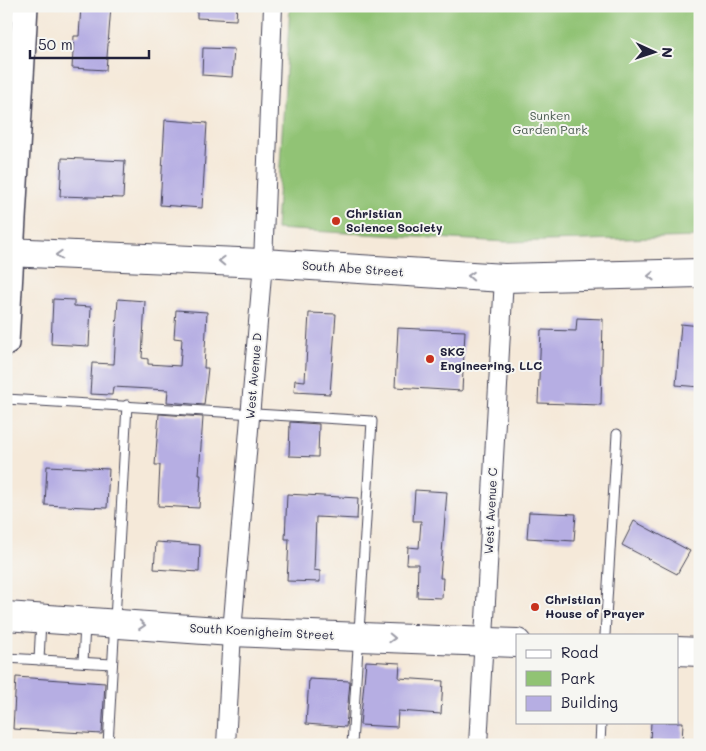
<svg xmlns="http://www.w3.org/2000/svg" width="706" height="751" font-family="Mali,sans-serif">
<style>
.green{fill:#91c374;stroke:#5a7258}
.building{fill:#b6aee3}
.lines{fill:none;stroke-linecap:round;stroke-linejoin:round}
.lane-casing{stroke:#424053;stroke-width:11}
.street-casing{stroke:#424053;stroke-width:20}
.secondary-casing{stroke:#424053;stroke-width:28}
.primary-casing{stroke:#424053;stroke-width:30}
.lane{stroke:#fff;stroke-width:9}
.street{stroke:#fff;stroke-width:18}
.secondary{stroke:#fff;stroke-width:25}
.primary{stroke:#fff;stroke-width:28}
.oneway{stroke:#9c9ca7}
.poi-dot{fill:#c8321e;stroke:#f6f6f2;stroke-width:2}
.labels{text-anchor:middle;stroke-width:4;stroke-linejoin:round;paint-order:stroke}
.park-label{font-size:12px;fill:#495a4f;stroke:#f6f6f2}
.poi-label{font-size:12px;font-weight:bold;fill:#22223b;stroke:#f6f6f2;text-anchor:start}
.street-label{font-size:12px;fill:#22223b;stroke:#f6f6f2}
</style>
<rect width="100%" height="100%" fill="#f6f6f2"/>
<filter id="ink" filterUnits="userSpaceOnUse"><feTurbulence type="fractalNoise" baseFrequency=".02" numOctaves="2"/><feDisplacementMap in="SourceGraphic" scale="10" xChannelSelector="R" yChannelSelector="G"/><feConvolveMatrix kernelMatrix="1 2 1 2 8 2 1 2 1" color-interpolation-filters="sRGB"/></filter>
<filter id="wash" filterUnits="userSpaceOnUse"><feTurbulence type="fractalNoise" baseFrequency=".0096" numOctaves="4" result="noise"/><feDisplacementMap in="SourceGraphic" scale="20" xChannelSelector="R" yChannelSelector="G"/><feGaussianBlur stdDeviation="1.12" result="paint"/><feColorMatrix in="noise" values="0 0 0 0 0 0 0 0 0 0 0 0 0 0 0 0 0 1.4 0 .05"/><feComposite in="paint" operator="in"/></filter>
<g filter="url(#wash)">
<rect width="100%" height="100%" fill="#f5e9d9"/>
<!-- green -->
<path class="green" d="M 290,6 L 700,6 L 700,237 L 506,242 L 276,229 Z"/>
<g id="blocks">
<!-- building -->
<g class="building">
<path d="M 81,6 L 111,6 L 106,70 L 72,68 L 74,36 L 79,36 Z"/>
<path d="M 197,6 L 237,6 L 236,20 L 197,18 Z"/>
<path d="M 203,48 L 234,49 L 232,77 L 202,75 Z"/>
<path d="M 165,120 L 207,123 L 202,208 L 160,205 Z"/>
<path d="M 62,158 L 125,161 L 123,198 L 60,196 Z"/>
<path d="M 53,299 L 74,300 L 74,306 L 91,307 L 89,346 L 51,344 Z"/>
<path d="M 118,299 L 145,301 L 142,358 L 148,359 L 148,364 L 180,366 L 182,339 L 174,338 L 176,310 L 207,312 L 204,368 L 208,368 L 204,405 L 167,402 L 168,390 L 113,387 L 112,395 L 90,394 L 92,363 L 114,364 Z"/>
<path d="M 309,313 L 336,314 L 330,394 L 294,392 L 295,380 L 305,381 Z"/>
<path d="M 577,318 L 603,319 L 601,405 L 538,403 L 541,330 L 576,331 Z"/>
<path d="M 681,324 L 700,326 L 700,387 L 676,385 Z"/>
<path d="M 398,328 L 465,331 L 462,391 L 395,387 Z"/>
<path d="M 159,414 L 203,417 L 199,475 L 201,475 L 199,508 L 158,506 L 160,465 L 155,465 Z"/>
<path d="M 290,422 L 319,424 L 318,457 L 289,456 Z"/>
<path d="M 47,466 L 109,469 L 107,508 L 45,505 Z"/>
<path d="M 415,490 L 447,492 L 440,578 L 443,578 L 442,598 L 417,597 L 418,564 L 407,564 L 408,547 L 419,548 L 421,521 L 413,521 Z"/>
<path d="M 287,494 L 358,498 L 357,519 L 316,517 L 314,570 L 320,571 L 320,582 L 287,581 L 289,539 L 285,539 Z"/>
<path d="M 529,512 L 576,514 L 574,541 L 527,538 Z"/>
<path d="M 634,521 L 690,551 L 677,574 L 622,545 Z"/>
<path d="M 156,542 L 200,545 L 199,572 L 154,569 Z"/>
<path d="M 366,661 L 400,663 L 399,678 L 443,681 L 441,714 L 398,711 L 397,727 L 360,725 Z"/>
<path d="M 16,677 L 105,683 L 102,734 L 13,729 Z"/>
<path d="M 309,679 L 350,681 L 346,727 L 306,724 Z"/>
<path d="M 651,722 L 683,722 L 682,742 L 650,741 Z"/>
</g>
</g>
</g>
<g filter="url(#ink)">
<use href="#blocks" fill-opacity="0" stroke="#424053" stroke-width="1"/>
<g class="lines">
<!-- lane casing -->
<g class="lane-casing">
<g id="lane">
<path d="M 6,399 L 372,421 L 352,745"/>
<path d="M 605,635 L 617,434"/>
<path d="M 6,658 L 112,664"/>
<path d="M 39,660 L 41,620"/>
<path d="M 83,662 L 85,625"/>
<path d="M 108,745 L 127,405"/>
<path d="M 600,745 L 601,722"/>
</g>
</g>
<!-- street casing -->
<g class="street-casing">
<g id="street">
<path d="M 226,745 L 232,632 L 263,263 L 273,6"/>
<path d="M 478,745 L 504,278"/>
</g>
</g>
<!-- secondary casing -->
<g class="secondary-casing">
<path id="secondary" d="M 6,343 L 25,6"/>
</g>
<!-- primary casing -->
<g class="primary-casing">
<g id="primary">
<path d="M 6,252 L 263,263 L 504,278 L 700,273"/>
<path d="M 6,616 L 232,632 L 517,643"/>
<path d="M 677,651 L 700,652"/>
</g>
</g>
<!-- lane -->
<use href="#lane" class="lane"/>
<!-- street -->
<use href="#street" class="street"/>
<!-- secondary -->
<use href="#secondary" class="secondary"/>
<!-- primary -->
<use href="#primary" class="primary"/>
</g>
<!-- one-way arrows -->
<defs><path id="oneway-chevron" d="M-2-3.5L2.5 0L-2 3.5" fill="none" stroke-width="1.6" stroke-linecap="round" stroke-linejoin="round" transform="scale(1.25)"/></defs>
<g class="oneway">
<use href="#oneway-chevron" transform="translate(59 255) rotate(-178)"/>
<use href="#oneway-chevron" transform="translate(222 261) rotate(-178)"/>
<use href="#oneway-chevron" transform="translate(471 276) rotate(-176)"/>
<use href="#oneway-chevron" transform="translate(651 276) rotate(179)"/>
<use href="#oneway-chevron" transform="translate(142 625) rotate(4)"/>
<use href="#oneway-chevron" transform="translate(392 638) rotate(2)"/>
</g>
</g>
<!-- markers -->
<g class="poi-dot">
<circle cx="336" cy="221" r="5"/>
<circle cx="430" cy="359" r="5"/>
<circle cx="535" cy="607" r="5"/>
</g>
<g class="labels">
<!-- park labels -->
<g class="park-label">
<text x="550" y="120">Sunken<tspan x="550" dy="14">Garden Park</tspan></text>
</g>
<!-- poi labels -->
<g class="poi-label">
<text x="346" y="218">Christian<tspan x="346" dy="14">Science Society</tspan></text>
<text x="440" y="356">SKG<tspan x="440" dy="14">Engineering, LLC</tspan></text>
<text x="545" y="604">Christian<tspan x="545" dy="14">House of Prayer</tspan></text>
</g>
<!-- street labels -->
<g class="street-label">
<text transform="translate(353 269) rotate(4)" y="4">South Abe Street</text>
<text transform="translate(254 376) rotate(-85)" y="4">West Avenue D</text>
<text transform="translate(491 511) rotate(-87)" y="4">West Avenue C</text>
<text transform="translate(262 632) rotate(3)" y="4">South Koenigheim Street</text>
</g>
</g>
<!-- margin -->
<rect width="706" height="751" fill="none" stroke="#f6f6f2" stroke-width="25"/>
<!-- legend -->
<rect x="516" y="634" width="162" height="90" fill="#f6f6f2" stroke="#a1a1a9"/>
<rect x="526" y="650" width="25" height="8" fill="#ffffff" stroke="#a1a1a9"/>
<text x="561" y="658" font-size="15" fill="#22223b">Road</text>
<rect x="526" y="671" width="25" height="15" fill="#91c374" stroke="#a1a1a9"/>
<text x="561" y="684" font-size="15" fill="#22223b">Park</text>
<rect x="526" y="696" width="25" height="15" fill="#b6aee3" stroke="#a1a1a9"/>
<text x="561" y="708" font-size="15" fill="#22223b">Building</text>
<!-- north arrow -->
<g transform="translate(654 52) rotate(93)" stroke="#f6f6f2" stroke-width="4" paint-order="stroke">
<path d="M0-4L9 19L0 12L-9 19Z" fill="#22223b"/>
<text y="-8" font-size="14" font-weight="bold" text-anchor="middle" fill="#22223b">N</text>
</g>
<!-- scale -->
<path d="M30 50v8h119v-8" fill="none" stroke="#22223b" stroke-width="2.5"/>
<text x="38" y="50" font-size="15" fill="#22223b" stroke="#f6f6f2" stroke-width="4" paint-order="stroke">50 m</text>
</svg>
